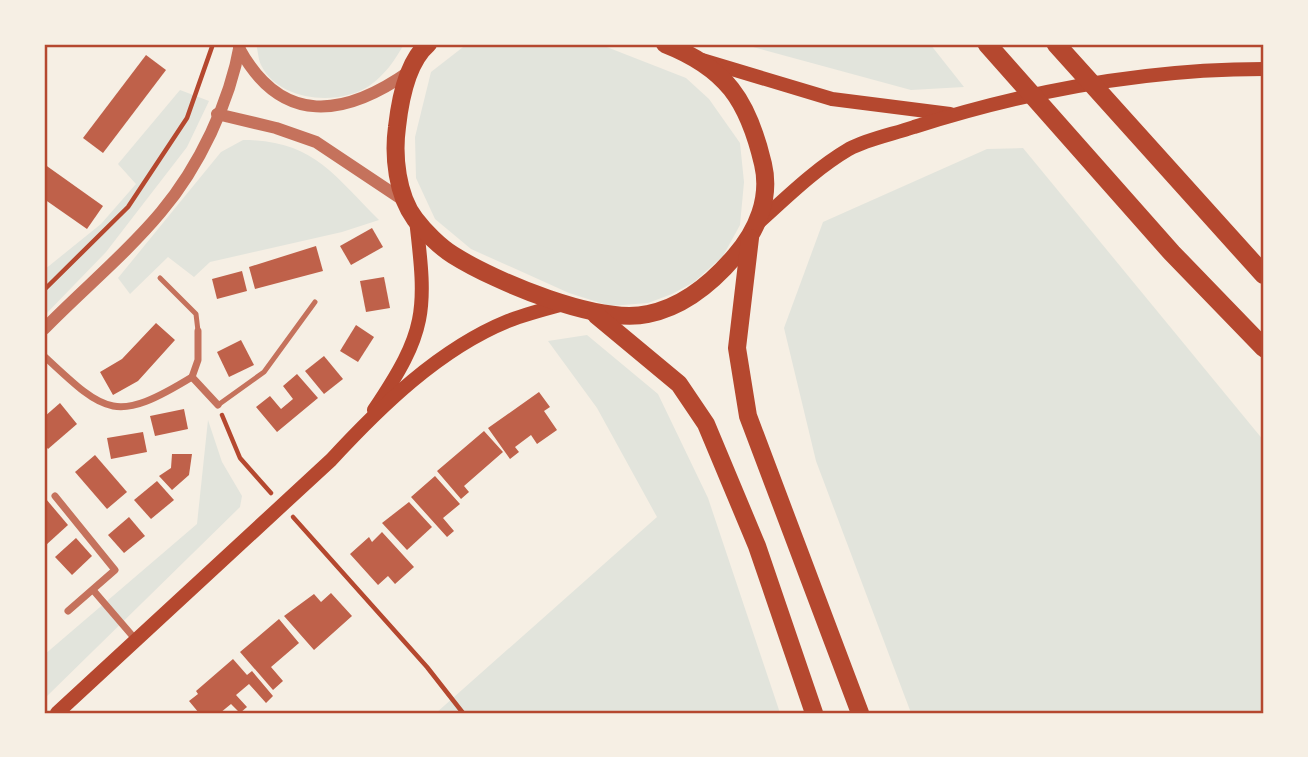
<svg xmlns="http://www.w3.org/2000/svg" width="1308" height="757" font-family="Arial,sans-serif">
<style>
.green{fill:#e2e4dc}
.building{fill:#bf614a}
.lines{fill:none;stroke-linecap:round;stroke-linejoin:round}
.path{stroke:#b5482f;stroke-width:4.5}
.service{stroke:#c5725c;stroke-width:5}
.minor{stroke:#c5725c;stroke-width:7}
.tertiary{stroke:#c5725c;stroke-width:12}
.secondary{stroke:#b5482f;stroke-width:14}
.trunk{stroke:#b5482f;stroke-width:18}
.motorway{stroke:#b5482f;stroke-width:19}
.neatline{fill:none;stroke:#b5482f;stroke-width:2.5}
</style>
<rect width="100%" height="100%" fill="#f6efe4"/>
<!-- green -->
<g class="green">
<path d="M 256,44 L 404,44 C 395,60 385,75 369,86 C 339,106 279,102 261,65 C 258,59 258,50 256,44 Z"/>
<path d="M 467,44 L 599,44 L 686,78 L 709,99 L 740,143 L 744,182 L 740,225 L 723,256 L 694,282 L 672,294 L 648,303 L 610,306 L 569,293 L 471,249 L 435,219 L 416,178 L 415,137 L 431,72 Z"/>
<path d="M 742,44 L 930,44 L 964,87 L 911,90 Z"/>
<path d="M 180,90 L 209,101 L 187,147 L 106,252 L 44,316 L 44,270 L 101,224 L 136,184 L 118,164 Z"/>
<path d="M 243,140 C 312,140 333,174 379,220 L 342,232 L 210,262 L 194,277 L 168,257 L 130,294 L 118,278 L 221,152 Z"/>
<path d="M 1023,148 L 1264,441 L 1264,713 L 911,713 L 816,461 L 784,328 L 823,222 L 987,149 Z"/>
<path d="M 587,335 L 658,394 L 708,498 L 780,713 L 436,713 L 657,517 L 597,408 L 548,341 Z"/>
<path d="M 208,420 L 222,462 L 242,496 L 240,507 L 44,699 L 44,655 L 197,524 Z"/>
</g>
<!-- building -->
<g class="building">
<path d="M 146,55 L 166,70 L 103,153 L 83,138 Z"/>
<path d="M 44,164 L 103,206 L 87,229 L 44,199 Z"/>
<path d="M 372,228 L 383,247 L 351,265 L 340,246 Z"/>
<path d="M 316,246 L 323,271 L 255,289 L 249,267 Z"/>
<path d="M 242,271 L 247,291 L 217,299 L 212,279 Z"/>
<path d="M 384,277 L 390,308 L 366,312 L 360,281 Z"/>
<path d="M 156,323 L 175,340 L 138,381 L 113,395 L 100,372 L 122,359 Z"/>
<path d="M 356,325 L 374,337 L 358,362 L 340,351 Z"/>
<path d="M 241,340 L 254,365 L 229,377 L 217,352 Z"/>
<path d="M 324,356 L 343,379 L 324,394 L 305,371 Z"/>
<path d="M 297,374 L 318,398 L 277,432 L 256,407 L 270,396 L 281,409 L 293,399 L 283,386 Z"/>
<path d="M 539,392 L 550,407 L 544,411 L 557,430 L 537,444 L 531,435 L 515,447 L 519,452 L 510,459 L 488,428 Z"/>
<path d="M 60,403 L 77,424 L 48,449 L 44,444 L 44,417 Z"/>
<path d="M 184,409 L 188,429 L 155,436 L 150,416 Z"/>
<path d="M 484,431 L 503,452 L 464,486 L 469,492 L 461,499 L 437,471 Z"/>
<path d="M 143,432 L 147,452 L 111,459 L 107,438 Z"/>
<path d="M 172,454 L 192,454 L 189,475 L 172,490 L 159,476 L 171,468 Z"/>
<path d="M 95,455 L 127,492 L 107,509 L 75,472 Z"/>
<path d="M 435,476 L 460,504 L 443,518 L 454,531 L 447,537 L 411,497 Z"/>
<path d="M 157,481 L 174,500 L 151,519 L 134,500 Z"/>
<path d="M 46,499 L 68,525 L 46,545 L 44,543 Z"/>
<path d="M 409,502 L 432,527 L 407,550 L 382,523 Z"/>
<path d="M 129,517 L 145,536 L 124,553 L 108,535 Z"/>
<path d="M 382,532 L 414,567 L 395,584 L 388,576 L 378,585 L 350,554 L 369,537 L 372,542 Z"/>
<path d="M 76,538 L 92,556 L 72,575 L 55,557 Z"/>
<path d="M 331,593 L 352,616 L 314,650 L 284,616 L 314,594 L 321,602 Z"/>
<path d="M 279,619 L 299,643 L 271,667 L 283,681 L 273,690 L 240,652 Z"/>
<path d="M 233,659 L 247,675 L 252,671 L 273,696 L 266,703 L 249,684 L 236,695 L 247,707 L 240,713 L 231,704 L 220,713 L 199,713 L 189,701 L 198,694 L 196,691 Z"/>
</g>
<g class="lines">
<!-- path -->
<g class="path">
<path d="M 44,290 L 128,207 L 187,118 L 213,44"/>
<path d="M 222,415 L 240,458 L 271,493"/>
<path d="M 293,517 L 427,667 L 463,713"/>
</g>
<!-- service -->
<g class="service">
<path d="M 160,278 L 196,314 L 198,331"/>
<path d="M 218,405 L 264,372 L 315,302"/>
</g>
<!-- minor -->
<g class="minor">
<path d="M 44,356 C 106,414 115,424 192,377 L 218,405"/>
<path d="M 192,377 L 198,360 L 198,331"/>
<path d="M 55,496 L 115,570 L 68,611"/>
<path d="M 93,590 L 136,640"/>
</g>
<!-- tertiary -->
<g class="tertiary">
<path d="M 239,48 C 282,127 345,117 410,71"/>
<path d="M 217,114 L 276,128 L 316,142 L 403,200"/>
<path d="M 44,329 C 82,290 126,254 161,212 C 199,167 230,102 240,44"/>
</g>
<!-- secondary -->
<g class="secondary">
<path d="M 702,60 L 832,99 L 950,114"/>
<path d="M 758,223 C 787,197 815,169 849,149 C 868,139 894,134 914,127 C 1027,91 1145,69 1264,69"/>
<path d="M 374,410 C 427,331 427,312 416,220"/>
<path d="M 57,713 L 331,460 C 380,407 439,349 508,321 C 526,314 545,309 564,304"/>
</g>
<!-- trunk -->
<g class="trunk">
<path d="M 428,44 C 407,62 400,100 397,127 C 393,156 397,195 415,219 C 424,231 440,247 453,255 C 496,282 599,325 648,314 C 683,307 712,283 735,256 C 757,231 771,198 763,164 C 748,100 726,68 665,44"/>
<path d="M 750,238 L 737,348 L 748,416 L 860,713"/>
<path d="M 596,315 L 679,384 L 706,424 L 757,546 L 814,713"/>
</g>
<!-- motorway -->
<g class="motorway">
<path d="M 987,44 L 1172,253 L 1264,348"/>
<path d="M 1056,44 L 1264,275"/>
</g>
</g>
<!-- border -->
<rect width="1308" height="757" fill="none" stroke="#f6efe4" stroke-width="91"/>
<rect x="46" y="46" width="1216" height="666" class="neatline"/>
</svg>
